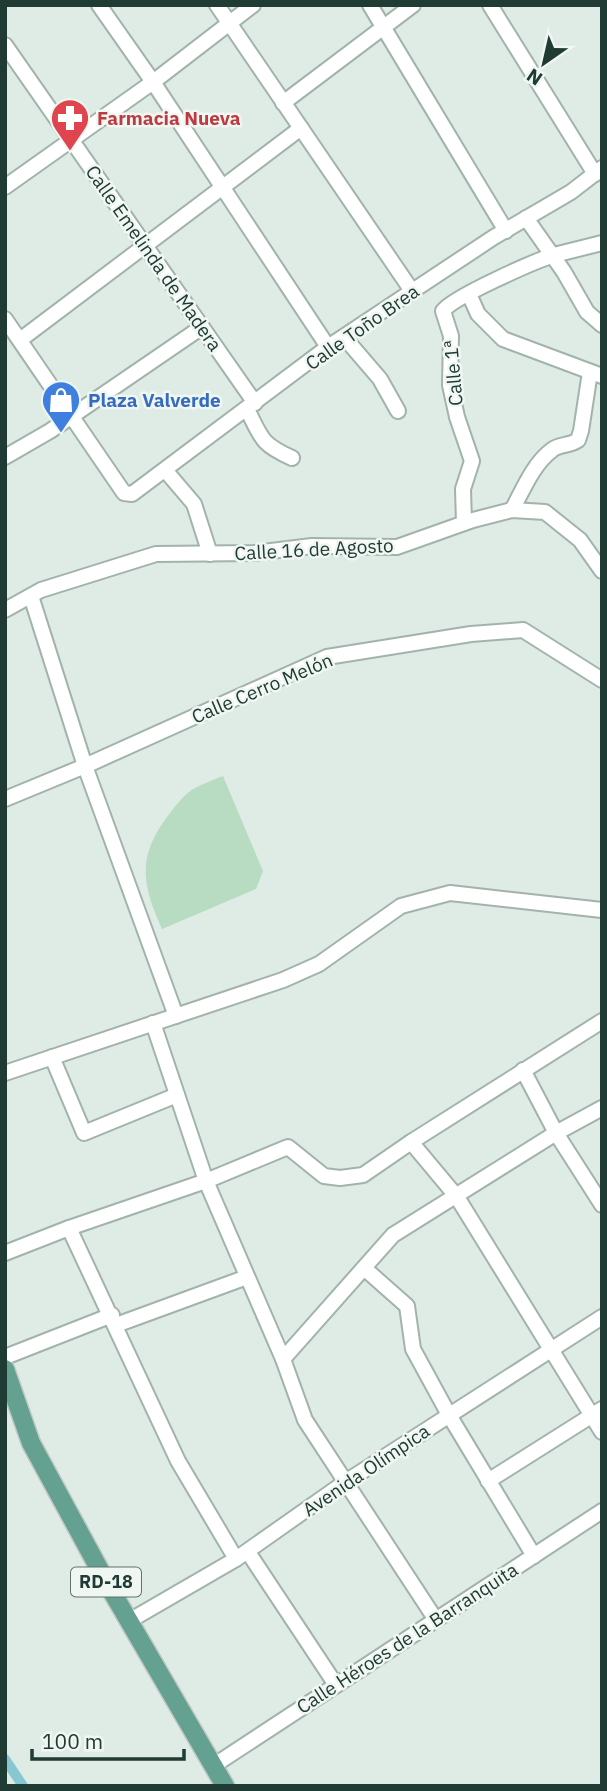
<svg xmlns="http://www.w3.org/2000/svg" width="607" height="1791" font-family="'IBM Plex Sans',sans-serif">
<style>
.green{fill:#b8dcc1}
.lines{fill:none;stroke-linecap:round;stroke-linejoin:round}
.canal{stroke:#87c7d1;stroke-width:10}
.minor-casing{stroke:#a2b3ac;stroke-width:18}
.major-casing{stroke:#c1c8c6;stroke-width:21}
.minor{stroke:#fff;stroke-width:14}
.major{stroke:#64a190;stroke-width:18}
.labels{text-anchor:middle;stroke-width:5;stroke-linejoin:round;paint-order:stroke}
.shield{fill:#f0f7f3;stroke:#5e736d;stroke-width:2}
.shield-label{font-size:18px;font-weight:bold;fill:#203b33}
.health-label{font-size:19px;font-weight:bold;fill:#be3a42;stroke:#f0f7f3;text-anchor:start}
.street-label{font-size:19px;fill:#203b33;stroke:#f0f7f3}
.shop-label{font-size:19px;font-weight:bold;fill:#366cbe;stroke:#f0f7f3;text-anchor:start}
</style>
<rect width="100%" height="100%" fill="#dfebe5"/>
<!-- green -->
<path class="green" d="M 223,776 L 263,871 L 256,889 L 162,929 C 141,883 137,855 170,813 C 176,805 184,795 193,789 C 202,784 213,780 223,776 Z"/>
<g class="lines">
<!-- canal -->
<path class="canal" d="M 5,1759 L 23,1786"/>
<!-- minor casing -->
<g class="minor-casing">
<g id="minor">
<path d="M 99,5 L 153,82 L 328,347"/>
<path d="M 217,5 L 412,291"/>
<path d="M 370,5 L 506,231"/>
<path d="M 490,5 L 595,174"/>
<path d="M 5,45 L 255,403"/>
<path d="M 283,103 L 413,5"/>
<path d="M 5,187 L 153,82 L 253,5"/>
<path d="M 526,218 L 564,272 L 587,312 L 602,325"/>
<path d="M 469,294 L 478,314 L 503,339 L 602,376"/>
<path d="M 5,319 L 124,493 L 132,494 L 328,347 L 494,237 L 571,192 L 602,168"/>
<path d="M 344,337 L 380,379 L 398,411"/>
<path d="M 20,340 L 301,128"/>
<path d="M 247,409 C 262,439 261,444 292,458"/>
<path d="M 5,457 L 50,431 L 202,327"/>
<path d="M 165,470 L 194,504 L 210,554"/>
<path d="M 512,510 C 523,490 533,464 552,450 C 559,444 570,446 578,440 L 581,431 L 590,372"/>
<path d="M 464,523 L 463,489 L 472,461 L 457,417 L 450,385 L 451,336 L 443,311 C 453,297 535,261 554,255 C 570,251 586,247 602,243"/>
<path d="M 31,596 L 85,766 L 176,1016"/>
<path d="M 5,610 L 41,590 L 156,554 L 254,553 L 312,546 L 397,547 L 473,520 L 512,510 L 545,512 L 580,540 L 602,571"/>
<path d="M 5,799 L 85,766 L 327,657 L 471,634 L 523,630 L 602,680"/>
<path d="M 153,1023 L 206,1181 L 283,1359 L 305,1420 L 436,1620"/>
<path d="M 52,1057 L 84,1133 L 177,1095"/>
<path d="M 523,1070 L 556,1133 L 602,1205"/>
<path d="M 5,1073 L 283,980 L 319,964 L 401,906 L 450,893 L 602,910"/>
<path d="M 411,1142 L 457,1197 L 602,1432"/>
<path d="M 69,1228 L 178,1461 L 236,1559"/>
<path d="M 5,1253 L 69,1228 L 206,1181 L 288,1147 L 324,1176 L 340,1178 L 363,1175 L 411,1142 L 602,1021"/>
<path d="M 364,1268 L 407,1306 L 413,1349 L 449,1415 L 534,1556"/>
<path d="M 116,1325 L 247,1277"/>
<path d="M 5,1357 L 112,1315"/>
<path d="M 283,1359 L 393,1235 L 556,1133 L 602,1108"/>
<path d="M 488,1481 L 602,1409"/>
<path d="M 248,1552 L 336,1685"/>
<path d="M 129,1621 L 236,1559 L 344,1483 L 602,1317"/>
<path d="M 213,1766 L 602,1511"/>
</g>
</g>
<!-- major casing -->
<g class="major-casing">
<path id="major" d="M 5,1369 L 31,1443 L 108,1585 L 225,1786"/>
</g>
<!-- minor -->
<use href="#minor" class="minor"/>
<!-- major -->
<use href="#major" class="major"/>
</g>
<!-- icons -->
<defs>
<g id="pharmacy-pin" transform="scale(2.0125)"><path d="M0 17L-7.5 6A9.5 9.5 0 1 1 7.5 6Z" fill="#e0444e" stroke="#f0f7f3"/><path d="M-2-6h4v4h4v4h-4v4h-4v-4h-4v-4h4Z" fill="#fff"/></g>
<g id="shop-pin" transform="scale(2.0125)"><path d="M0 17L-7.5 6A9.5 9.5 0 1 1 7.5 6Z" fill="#3f7fe0" stroke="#f0f7f3"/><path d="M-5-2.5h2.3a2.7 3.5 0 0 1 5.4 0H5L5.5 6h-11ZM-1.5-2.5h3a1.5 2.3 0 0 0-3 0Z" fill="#fff"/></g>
</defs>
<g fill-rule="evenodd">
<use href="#pharmacy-pin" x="70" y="118"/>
<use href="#shop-pin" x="61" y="400"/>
</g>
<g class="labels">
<!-- shield labels -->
<rect class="shield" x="71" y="1567.5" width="70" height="29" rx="5"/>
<g class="shield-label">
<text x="106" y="1588">RD-18</text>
</g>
<!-- health labels -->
<g class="health-label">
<text x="97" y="125">Farmacia Nueva</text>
</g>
<!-- street labels -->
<g class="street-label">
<text transform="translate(154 258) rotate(55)" y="7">Calle Emelinda de Madera</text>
<text transform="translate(362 327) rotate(-35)" y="7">Calle Toño Brea</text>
<text transform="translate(453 373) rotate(-95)" y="7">Calle 1ª</text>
<text transform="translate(314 549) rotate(-3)" y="7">Calle 16 de Agosto</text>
<text transform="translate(262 688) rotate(-23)" y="7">Calle Cerro Melón</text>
<text transform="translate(366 1470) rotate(-34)" y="7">Avenida Olímpica</text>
<text transform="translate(407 1638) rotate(-33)" y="7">Calle Héroes de la Barranquita</text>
</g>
<!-- shop labels -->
<g class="shop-label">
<text x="88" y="407">Plaza Valverde</text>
</g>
</g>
<!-- border -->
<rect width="607" height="1791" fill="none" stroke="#203b33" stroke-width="14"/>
<!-- north arrow -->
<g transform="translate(544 63) rotate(214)" stroke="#f0f7f3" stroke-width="5" paint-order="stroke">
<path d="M0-5L12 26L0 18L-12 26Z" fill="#203b33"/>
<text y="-10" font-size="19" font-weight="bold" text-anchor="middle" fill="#203b33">N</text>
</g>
<!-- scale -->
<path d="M32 1749v10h152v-10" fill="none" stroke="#203b33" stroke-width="3.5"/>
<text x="42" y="1749" font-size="21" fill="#203b33" stroke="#f0f7f3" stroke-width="5" paint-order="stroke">100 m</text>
</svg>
